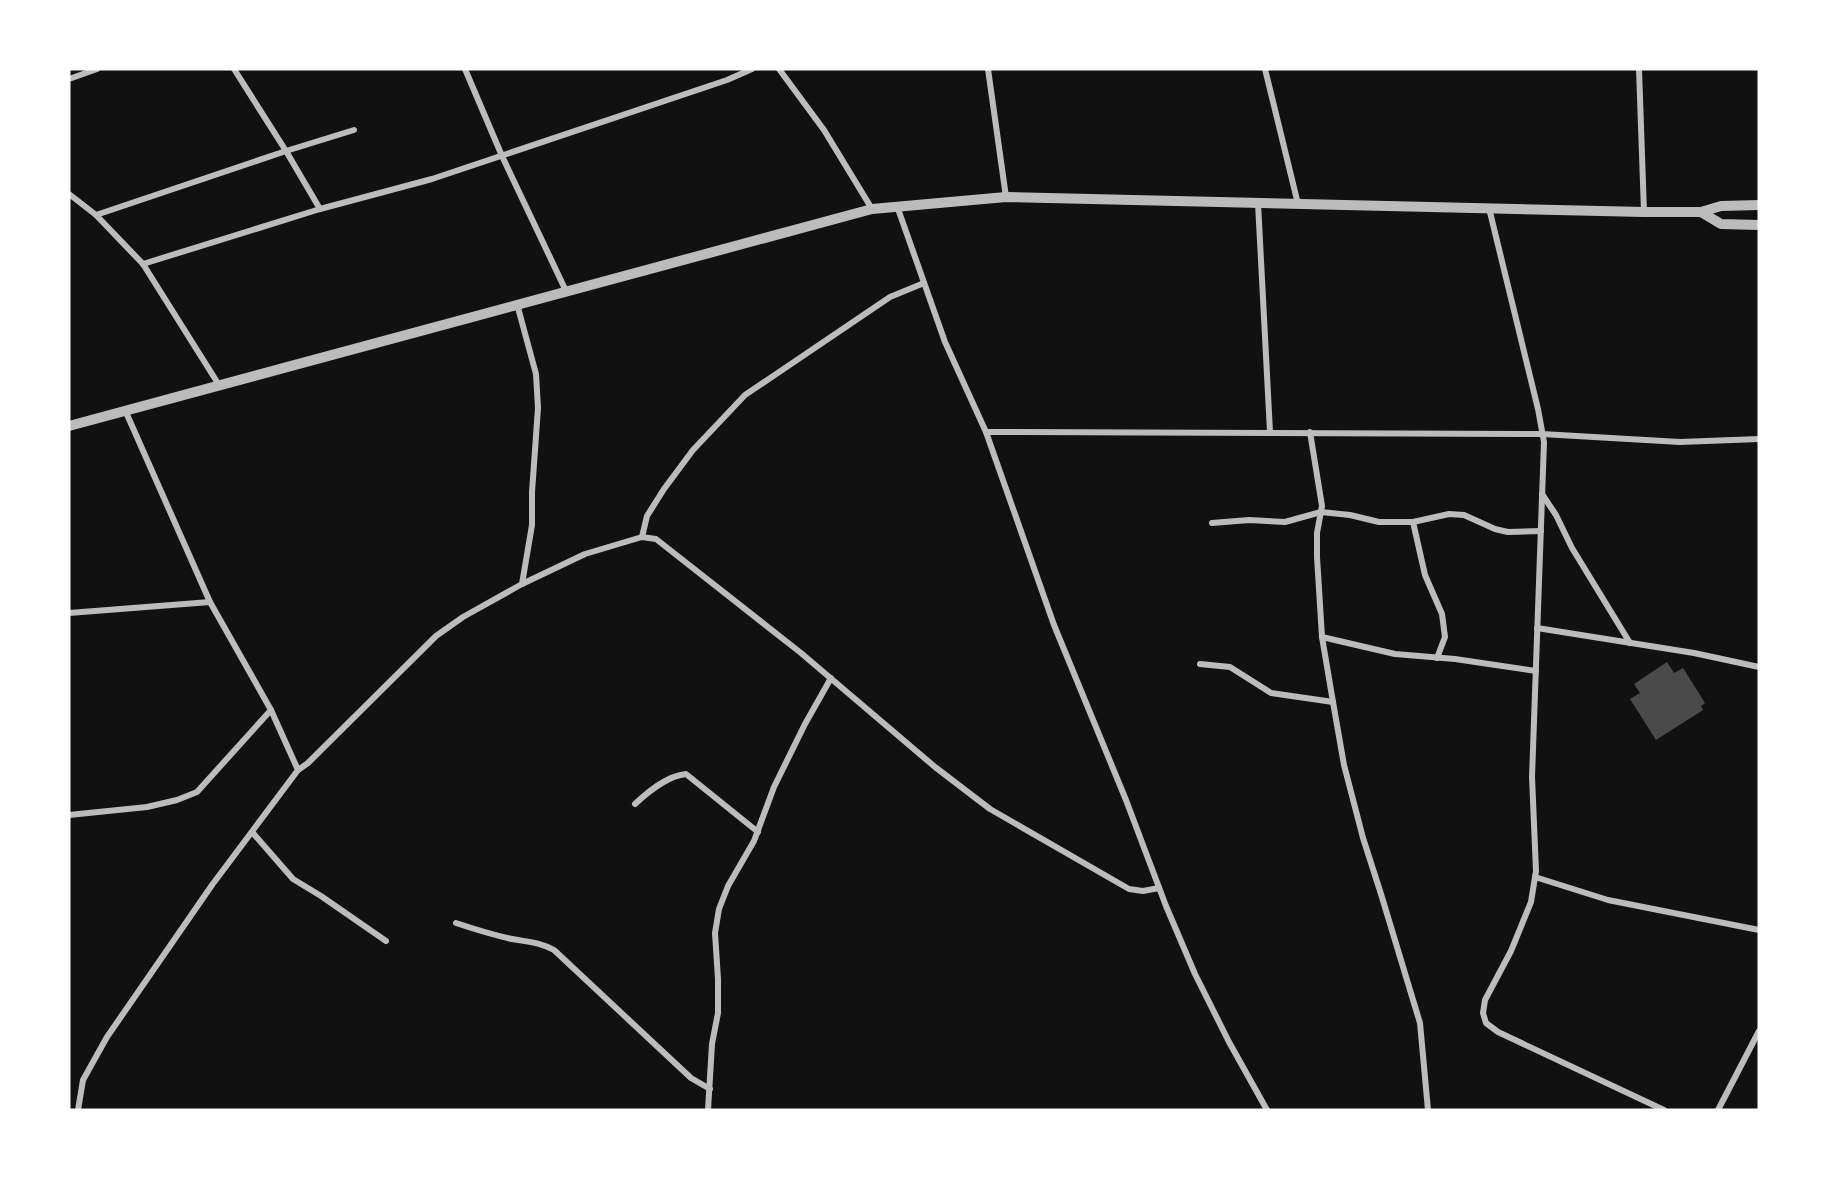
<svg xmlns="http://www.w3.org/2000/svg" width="1828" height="1179" font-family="'IBM Plex Sans',sans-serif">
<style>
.building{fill:#4a4a4a}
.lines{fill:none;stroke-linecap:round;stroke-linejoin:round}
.minor{stroke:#bcbcbc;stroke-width:6}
.tertiary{stroke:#bcbcbc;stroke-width:10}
</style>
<rect width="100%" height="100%" fill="#111"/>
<!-- building -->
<path class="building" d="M 1667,662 L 1674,673 L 1683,668 L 1705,703 L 1701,706 L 1703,710 L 1656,740 L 1630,699 L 1640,693 L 1634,684 Z"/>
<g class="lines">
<!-- minor -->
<g class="minor">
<path d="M 234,69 L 286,151 L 320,209"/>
<path d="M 465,69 L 502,156 L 566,291"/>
<path d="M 779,69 L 824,130 L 872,209"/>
<path d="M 988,69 L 1006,197"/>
<path d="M 1265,69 L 1298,204"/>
<path d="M 1639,69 L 1644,212"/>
<path d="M 69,79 L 97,69"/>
<path d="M 69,194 L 96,215 L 143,264 L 219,385"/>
<path d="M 1258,203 L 1270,432"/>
<path d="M 897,206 L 945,342 L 986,432 L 1054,625 L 1126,800 L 1166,906 L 1195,974 L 1229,1042 L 1267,1110"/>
<path d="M 1489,208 L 1538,409 L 1544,442 L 1532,777 L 1536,871 L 1531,902 L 1511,951 L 1485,1000 L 1483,1013 L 1486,1023 L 1498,1032 L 1664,1110"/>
<path d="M 96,215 L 286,151 L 354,130"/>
<path d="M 143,264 L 320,209 L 432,179 L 727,80 L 752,69"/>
<path d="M 517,304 L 536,374 L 538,408 L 532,492 L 532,525 L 522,584"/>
<path d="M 986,432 L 1542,434 L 1680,442 L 1759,439"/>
<path d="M 1310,432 L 1322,506 L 1317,533 L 1317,557 L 1322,637 L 1333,702 L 1344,765 L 1363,838 L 1381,894 L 1420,1023 L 1428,1110"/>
<path d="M 1542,494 L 1556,515 L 1572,548 L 1630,643"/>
<path d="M 1413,522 L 1425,575 L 1442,614 L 1445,637 L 1437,658"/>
<path d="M 1212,523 L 1249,520 L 1285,522 L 1321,512 L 1350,515 L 1379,522 L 1413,522 L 1449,514 L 1464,515 L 1495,529 L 1508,532 L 1541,531"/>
<path d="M 642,537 L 647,516 L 664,489 L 693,450 L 745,395 L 890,297 L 924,283"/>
<path d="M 69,613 L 210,602"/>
<path d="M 1537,628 L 1694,653 L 1759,667"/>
<path d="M 1322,637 L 1395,654 L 1455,659 L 1536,671"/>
<path d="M 1200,664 L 1230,667 L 1271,693 L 1333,702"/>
<path d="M 298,770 L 308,763 L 436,636 L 463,617 L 522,584 L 585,554 L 642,537 L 656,539 L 801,653 L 935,767 L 990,809 L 1129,889 L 1143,891 L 1159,888"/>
<path d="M 635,804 C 649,791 667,776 686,774 L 758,832"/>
<path d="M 69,815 L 147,807 L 177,800 L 197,792 L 271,710"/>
<path d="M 252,832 L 293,879 L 321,896 L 386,941"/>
<path d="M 1535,877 L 1608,900 L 1759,930"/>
<path d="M 456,923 C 474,929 493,935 512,939 C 527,942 540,942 554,950 L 691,1078 L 710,1089"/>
<path d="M 78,1110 L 83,1080 L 107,1037 L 212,885 L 298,770 L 271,710 L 210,602 L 125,410"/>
<path d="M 708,1110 L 712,1044 L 718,1013 L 718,979 L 715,933 L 719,909 L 728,886 L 754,841 L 774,787 L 805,724 L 831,678"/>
<path d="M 1718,1110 L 1759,1031"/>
</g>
<!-- tertiary -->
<g class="tertiary">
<path d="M 1701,212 L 1721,224 L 1759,225"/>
<path d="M 69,426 L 872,209 L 1006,197 L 1644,212 L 1701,212 L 1721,206 L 1759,205"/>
</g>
</g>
<!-- border -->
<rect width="1828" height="1179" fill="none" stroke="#ffffff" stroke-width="141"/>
</svg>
